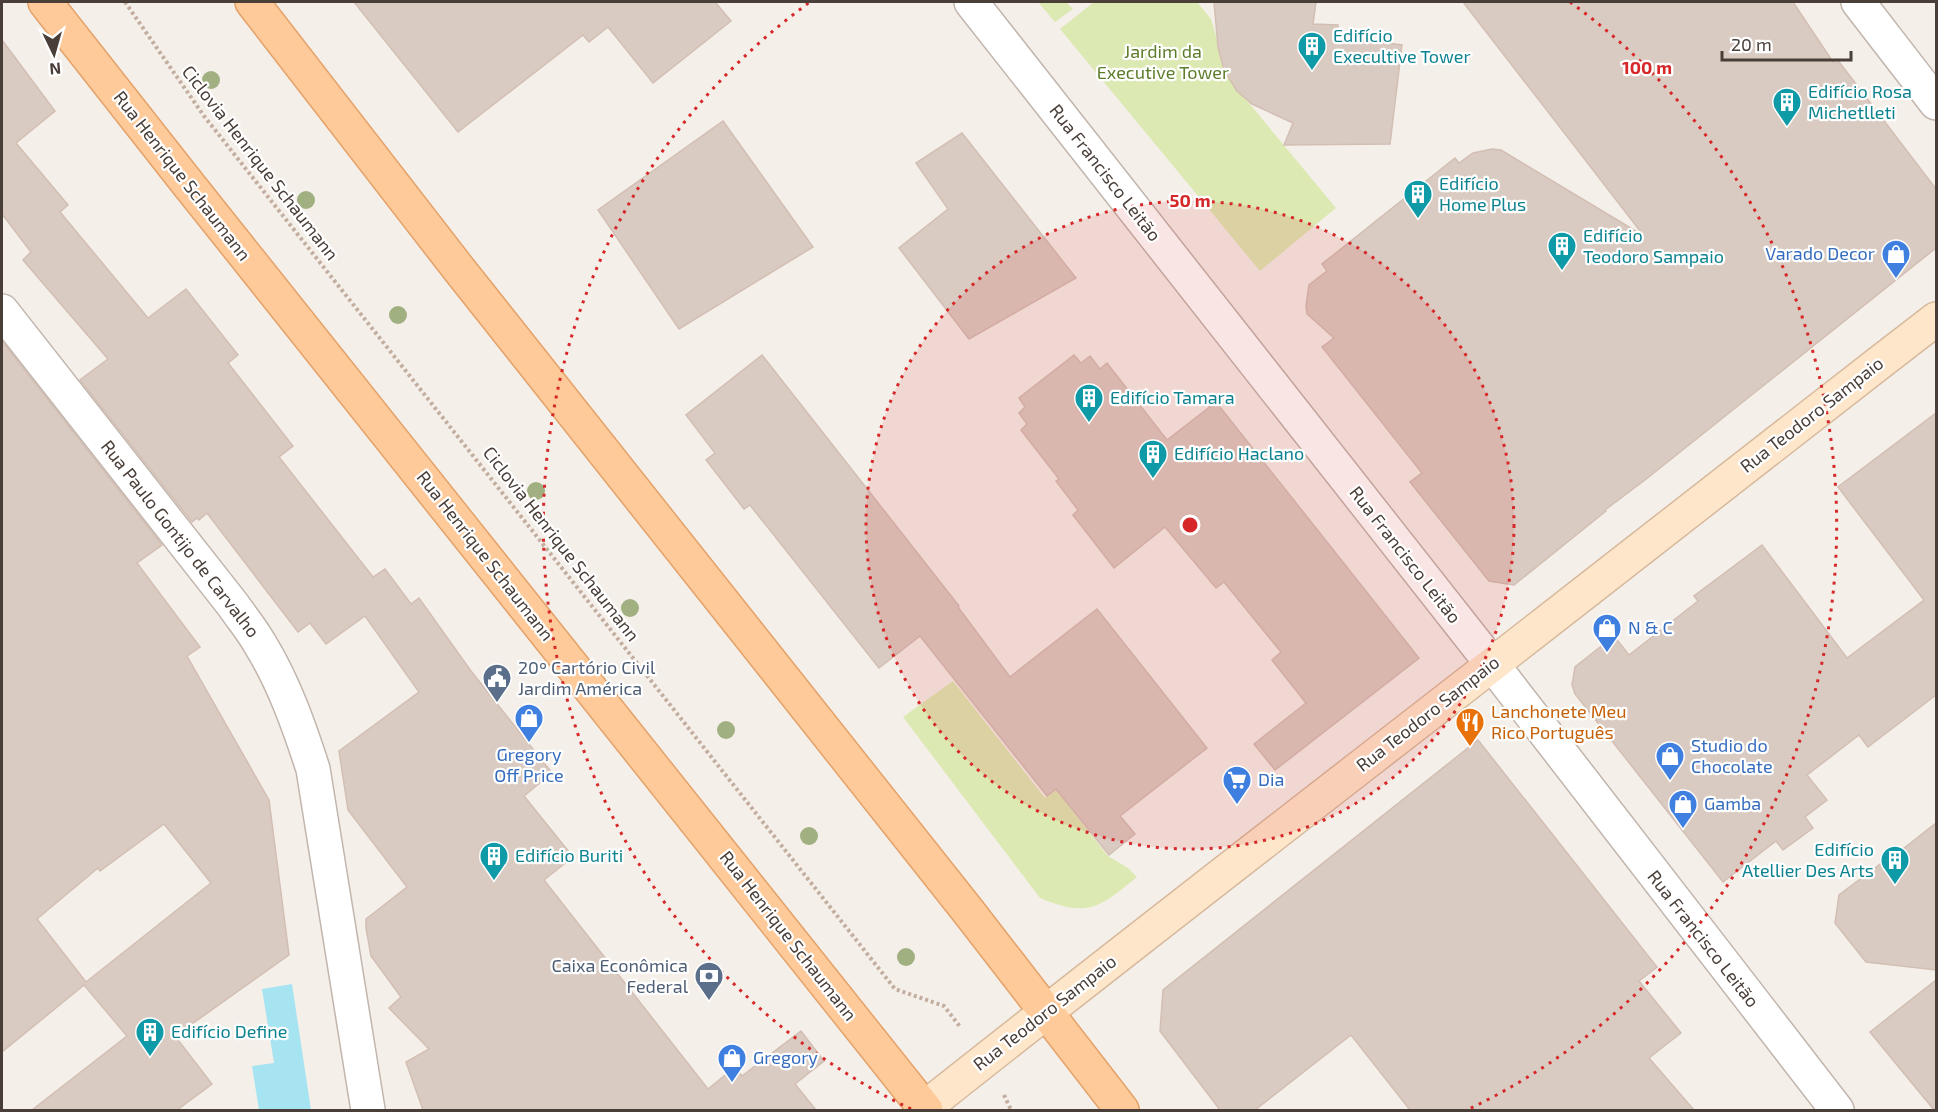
<svg xmlns="http://www.w3.org/2000/svg" width="1938" height="1112" font-family="'Exo 2',sans-serif">
<style>
.green{fill:#dde9b3}
.water{fill:#a7e4f1}
.building{fill:#dacbc2;stroke:#d2beb3;stroke-width:1.5;fill-rule:evenodd}
.lines{fill:none;stroke-linecap:round;stroke-linejoin:round}
.street-casing{stroke:#c1b5ac;stroke-width:36}
.secondary-casing{stroke:#d7ba9d;stroke-width:36}
.primary-casing{stroke:#e4a269;stroke-width:36}
.path{stroke:#c2ad9e;stroke-width:4;stroke-dasharray:3 3;stroke-linecap:butt}
.street{stroke:#fff;stroke-width:33}
.secondary{stroke:#fee6cb;stroke-width:33}
.primary{stroke:#feca9a;stroke-width:33}
.tree{fill:#a1b080}
.ring{fill:none;stroke:#d62828;stroke-width:3;stroke-dasharray:3 6}
.labels{text-anchor:middle;stroke-width:4.5;stroke-linejoin:round;paint-order:stroke}
.culture-label{font-size:18px;fill:#0d838f;stroke:#fff;text-anchor:start}
.park-label{font-size:18px;fill:#5c7c2a;stroke:#fff}
.street-label{font-size:18px;fill:#493e38;stroke:#fff}
.shop-label{font-size:18px;fill:#366cbe;stroke:#fff;text-anchor:start}
.service-label{font-size:18px;fill:#4e5e75;stroke:#fff;text-anchor:start}
.food-label{font-size:18px;fill:#c56008;stroke:#fff;text-anchor:start}
.centre{fill:#d62828;stroke:#fff;stroke-width:3}
.ring-label{font-size:18px;text-anchor:middle;font-weight:bold;fill:#d62828;stroke:#fff;stroke-width:4.5;stroke-linejoin:round;paint-order:stroke}
</style>
<rect width="100%" height="100%" fill="#f5efea"/>
<!-- green -->
<g class="green">
<path d="M 1038,2 L 1066,2 L 1073,9 L 1055,22 Z"/>
<path d="M 1094,2 L 1197,2 L 1211,19 L 1229,79 L 1336,208 L 1260,271 L 1060,29 Z"/>
<path d="M 953,681 L 1045,798 L 1056,790 L 1108,856 L 1128,868 L 1137,877 C 1099,908 1088,918 1040,898 L 903,717 Z"/>
</g>
<!-- water -->
<path class="water" d="M 292,984 L 311,1110 L 259,1110 L 252,1066 L 274,1063 L 262,989 Z"/>
<!-- building -->
<g class="building">
<path d="M 354,2 L 715,2 L 731,21 L 653,83 L 608,27 L 589,42 L 583,35 L 458,132 Z"/>
<path d="M 1214,2 L 1316,2 L 1313,24 L 1338,25 L 1337,37 L 1402,45 L 1390,144 L 1284,145 L 1293,123 L 1252,104 L 1237,91 L 1224,70 L 1218,47 Z"/>
<path d="M 1463,2 L 1793,2 L 1833,62 L 1837,59 L 1936,189 L 1936,248 L 1645,480 L 1605,510 L 1606,511 L 1514,585 L 1489,581 L 1410,482 L 1422,473 L 1322,347 L 1334,338 L 1307,314 L 1306,306 L 1309,285 L 1327,271 L 1322,264 L 1455,158 L 1459,163 L 1473,153 L 1492,149 L 1501,150 L 1644,236 Z"/>
<path d="M 2,40 L 55,111 L 16,143 L 68,205 L 60,212 L 148,318 L 186,289 L 238,355 L 228,363 L 293,446 L 279,457 L 373,577 L 385,569 L 411,604 L 419,598 L 471,671 L 552,773 L 524,796 L 573,857 L 544,880 L 708,1089 L 735,1067 L 742,1076 L 801,1031 L 824,1061 L 795,1084 L 816,1110 L 423,1110 L 406,1062 L 429,1049 L 389,1008 L 401,997 L 371,956 L 366,928 L 366,919 L 407,887 L 348,810 L 339,751 L 419,692 L 365,616 L 326,644 L 310,623 L 298,632 L 207,513 L 199,520 L 197,518 L 192,522 L 80,380 L 108,359 L 23,260 L 31,252 L 2,214 Z"/>
<path d="M 723,121 L 813,247 L 679,329 L 598,210 Z"/>
<path d="M 962,133 L 1076,278 L 969,339 L 899,248 L 948,209 L 916,163 Z"/>
<path d="M 2,341 L 162,545 L 137,563 L 200,647 L 187,656 L 269,800 L 289,955 L 175,1036 L 212,1084 L 177,1110 L 32,1110 L 127,1036 L 84,985 L 2,1052 ZM 164,824 L 211,883 L 86,982 L 37,919 L 98,868 L 100,871 Z"/>
<path d="M 762,355 L 959,606 L 958,607 L 1010,677 L 1097,609 L 1207,748 L 1120,816 L 1135,834 L 1109,855 L 1056,789 L 1047,796 L 920,636 L 879,668 L 750,505 L 744,509 L 706,460 L 715,453 L 686,415 Z"/>
<path d="M 1074,355 L 1081,363 L 1090,356 L 1100,369 L 1107,363 L 1167,440 L 1216,402 L 1419,658 L 1275,770 L 1254,744 L 1306,703 L 1272,660 L 1281,652 L 1224,582 L 1216,588 L 1165,527 L 1114,568 L 1073,515 L 1078,510 L 1056,481 L 1059,479 L 1021,430 L 1027,424 L 1019,413 L 1025,407 L 1019,398 Z"/>
<path d="M 1936,413 L 1936,695 L 1868,747 L 1859,735 L 1807,775 L 1827,800 L 1805,817 L 1813,828 L 1783,850 L 1776,841 L 1723,882 L 1575,694 L 1572,685 L 1575,667 L 1614,636 L 1629,655 L 1698,601 L 1694,596 L 1762,545 L 1847,658 L 1924,600 L 1838,487 Z"/>
<path d="M 1478,740 L 1657,967 L 1639,981 L 1681,1033 L 1649,1058 L 1694,1110 L 1410,1110 L 1351,1035 L 1255,1110 L 1220,1110 L 1160,1031 L 1163,990 Z"/>
<path d="M 1936,823 L 1936,970 L 1866,962 L 1835,923 L 1839,895 L 1891,856 L 1894,856 Z"/>
<path d="M 1936,980 L 1936,1110 L 1934,1110 L 1870,1032 Z"/>
</g>
<g class="lines">
<!-- street casing -->
<g class="street-casing">
<g id="street">
<path d="M 971,2 L 1492,664 L 1837,1110"/>
<path d="M 1858,2 L 1936,103"/>
<path d="M 2,311 L 233,605 C 242,618 252,630 260,644 C 284,683 299,726 313,769 L 368,1110"/>
</g>
</g>
<!-- secondary casing -->
<g class="secondary-casing">
<path id="secondary" d="M 922,1110 C 1155,925 1391,744 1625,561 C 1729,480 1832,399 1936,319"/>
</g>
<!-- primary casing -->
<g class="primary-casing">
<g id="primary">
<path d="M 45,2 L 185,180 L 926,1110"/>
<path d="M 252,2 L 458,268 L 968,911 L 1122,1110"/>
</g>
</g>
<!-- path -->
<g class="path">
<path d="M 125,2 L 204,116 L 895,989 L 944,1006 L 961,1028"/>
<path d="M 1004,1095 L 1011,1110"/>
</g>
<!-- street -->
<use href="#street" class="street"/>
<!-- secondary -->
<use href="#secondary" class="secondary"/>
<!-- primary -->
<use href="#primary" class="primary"/>
</g>
<!-- trees -->
<g class="tree">
<circle cx="211" cy="80" r="9"/>
<circle cx="306" cy="200" r="9"/>
<circle cx="398" cy="315" r="9"/>
<circle cx="536" cy="491" r="9"/>
<circle cx="630" cy="608" r="9"/>
<circle cx="726" cy="730" r="9"/>
<circle cx="809" cy="836" r="9"/>
<circle cx="906" cy="957" r="9"/>
</g>
<!-- distance rings -->
<circle cx="1190" cy="525" r="324" fill="#d62828" fill-opacity=".12"/>
<g class="ring">
<circle cx="1190" cy="525" r="324"/>
<path d="M911 1109A647 647 0 0 1 810 2M1570 2A647 647 0 0 1 1469 1109"/>
</g>
<!-- icons -->
<defs>
<g id="building-pin" transform="scale(1.5)"><path d="M0 17L-7.5 6A9.5 9.5 0 1 1 7.5 6Z" fill="#0f9aa8" stroke="#fff"/><path d="M-4-6H4V6H1V3H-1V6H-4ZM-2.5-4.3h1.7v1.8h-1.7ZM.8-4.3h1.7v1.8H.8ZM-2.5-1h1.7V.8h-1.7ZM.8-1h1.7V.8H.8Z" fill="#fff"/></g>
<g id="shop-pin" transform="scale(1.5)"><path d="M0 17L-7.5 6A9.5 9.5 0 1 1 7.5 6Z" fill="#3f7fe0" stroke="#fff"/><path d="M-5-2.5h2.3a2.7 3.5 0 0 1 5.4 0H5L5.5 6h-11ZM-1.5-2.5h3a1.5 2.3 0 0 0-3 0Z" fill="#fff"/></g>
<g id="civic-pin" transform="scale(1.5)"><path d="M0 17L-7.5 6A9.5 9.5 0 1 1 7.5 6Z" fill="#5c6f8a" stroke="#fff"/><path d="M-.6-6.5H3V-4.5H.6V-3L4-1V1h2V6H-6V1h2V-1L-.6-3ZM-1.2 2.5V6h2.4V2.5Z" fill="#fff"/></g>
<g id="restaurant-pin" transform="scale(1.5)"><path d="M0 17L-7.5 6A9.5 9.5 0 1 1 7.5 6Z" fill="#e8710a" stroke="#fff"/><path d="M-5-6h1v4h1v-4h1v4h1v-4h1v5L-1.5 .5V6h-2V.5L-5-1ZM5-6V6H3V1.5H1.5Q1.5-4 5-6Z" fill="#fff"/></g>
<g id="supermarket-pin" transform="scale(1.5)"><path d="M0 17L-7.5 6A9.5 9.5 0 1 1 7.5 6Z" fill="#3f7fe0" stroke="#fff"/><path d="M-6-5.5h2.5l.6 2H6L4.5 2H-2.5L-4.4-4H-6ZM-1.5 3.2a1.3 1.3 0 1 0 .1 0ZM3 3.2a1.3 1.3 0 1 0 .1 0Z" fill="#fff"/></g>
<g id="bank-pin" transform="scale(1.5)"><path d="M0 17L-7.5 6A9.5 9.5 0 1 1 7.5 6Z" fill="#5c6f8a" stroke="#fff"/><path d="M-6-4H6V4H-6ZM0-2.3a2.3 2.3 0 1 0 0 4.6a2.3 2.3 0 1 0 0-4.6Z" fill="#fff"/></g>
</defs>
<g fill-rule="evenodd">
<use href="#building-pin" x="1312" y="46"/>
<use href="#building-pin" x="1787" y="102"/>
<use href="#building-pin" x="1418" y="194"/>
<use href="#building-pin" x="1562" y="246"/>
<use href="#shop-pin" x="1896" y="254"/>
<use href="#building-pin" x="1089" y="398"/>
<use href="#building-pin" x="1153" y="454"/>
<use href="#shop-pin" x="1607" y="628"/>
<use href="#civic-pin" x="497" y="678"/>
<use href="#shop-pin" x="529" y="718"/>
<use href="#restaurant-pin" x="1470" y="722"/>
<use href="#shop-pin" x="1670" y="756"/>
<use href="#supermarket-pin" x="1237" y="780"/>
<use href="#shop-pin" x="1683" y="804"/>
<use href="#building-pin" x="494" y="856"/>
<use href="#building-pin" x="1895" y="860"/>
<use href="#bank-pin" x="709" y="976"/>
<use href="#building-pin" x="150" y="1032"/>
<use href="#shop-pin" x="732" y="1058"/>
</g>
<g class="labels">
<!-- culture labels -->
<g class="culture-label">
<text x="1333" y="42">Edifício<tspan x="1333" dy="21">Execultive Tower</tspan></text>
<text x="1808" y="98">Edifício Rosa<tspan x="1808" dy="21">Michetlleti</tspan></text>
<text x="1439" y="190">Edifício<tspan x="1439" dy="21">Home Plus</tspan></text>
<text x="1583" y="242">Edifício<tspan x="1583" dy="21">Teodoro Sampaio</tspan></text>
<text x="1110" y="404">Edifício Tamara</text>
<text x="1174" y="460">Edifício Haclano</text>
<text x="1874" y="856" text-anchor="end">Edifício<tspan x="1874" dy="21">Atellier Des Arts</tspan></text>
<text x="515" y="862">Edifício Buriti</text>
<text x="171" y="1038">Edifício Define</text>
</g>
<!-- park labels -->
<g class="park-label">
<text x="1163" y="58">Jardim da<tspan x="1163" dy="21">Executive Tower</tspan></text>
</g>
<!-- street labels -->
<g class="street-label">
<text transform="translate(260 163) rotate(52)" y="6">Ciclovia Henrique Schaumann</text>
<text transform="translate(1105 173) rotate(52)" y="6">Rua Francisco Leitão</text>
<text transform="translate(182 176) rotate(52)" y="6">Rua Henrique Schaumann</text>
<text transform="translate(1812 415) rotate(-38)" y="6">Rua Teodoro Sampaio</text>
<text transform="translate(180 539) rotate(52)" y="6">Rua Paulo Gontijo de Carvalho</text>
<text transform="translate(561 544) rotate(52)" y="6">Ciclovia Henrique Schaumann</text>
<text transform="translate(1405 555) rotate(52)" y="6">Rua Francisco Leitão</text>
<text transform="translate(485 556) rotate(52)" y="6">Rua Henrique Schaumann</text>
<text transform="translate(1428 714) rotate(-38)" y="6">Rua Teodoro Sampaio</text>
<text transform="translate(788 936) rotate(52)" y="6">Rua Henrique Schaumann</text>
<text transform="translate(1703 939) rotate(52)" y="6">Rua Francisco Leitão</text>
<text transform="translate(1045 1013) rotate(-38)" y="6">Rua Teodoro Sampaio</text>
</g>
<!-- shop labels -->
<g class="shop-label">
<text x="1875" y="260" text-anchor="end">Varado Decor</text>
<text x="1628" y="634">N &amp; C</text>
<text x="1691" y="752">Studio do<tspan x="1691" dy="21">Chocolate</tspan></text>
<text x="529" y="761" text-anchor="middle">Gregory<tspan x="529" dy="21">Off Price</tspan></text>
<text x="1258" y="786">Dia</text>
<text x="1704" y="810">Gamba</text>
<text x="753" y="1064">Gregory</text>
</g>
<!-- service labels -->
<g class="service-label">
<text x="518" y="674">20º Cartório Civil<tspan x="518" dy="21">Jardim América</tspan></text>
<text x="688" y="972" text-anchor="end">Caixa Econômica<tspan x="688" dy="21">Federal</tspan></text>
</g>
<!-- food labels -->
<g class="food-label">
<text x="1491" y="718">Lanchonete Meu<tspan x="1491" dy="21">Rico Português</tspan></text>
</g>
</g>
<circle cx="1190" cy="525" r="9" class="centre"/>
<g class="ring-label">
<text x="1647" y="74">100 m</text>
<text x="1190" y="207">50 m</text>
</g>
<!-- border -->
<rect width="1938" height="1112" fill="none" stroke="#493e38" stroke-width="6"/>
<!-- north arrow -->
<g transform="translate(54 54) rotate(175)" stroke="#ffffff" stroke-width="4.5" paint-order="stroke">
<path d="M0-4.5L10 22L0 15L-10 22Z" fill="#493e38"/>
<text y="-9" font-size="16" font-weight="bold" text-anchor="middle" fill="#493e38">N</text>
</g>
<!-- scale -->
<path d="M1722 51v9h129v-9" fill="none" stroke="#493e38" stroke-width="3"/>
<text x="1731" y="51" font-size="18" fill="#493e38" stroke="#ffffff" stroke-width="4.5" paint-order="stroke">20 m</text>
</svg>
